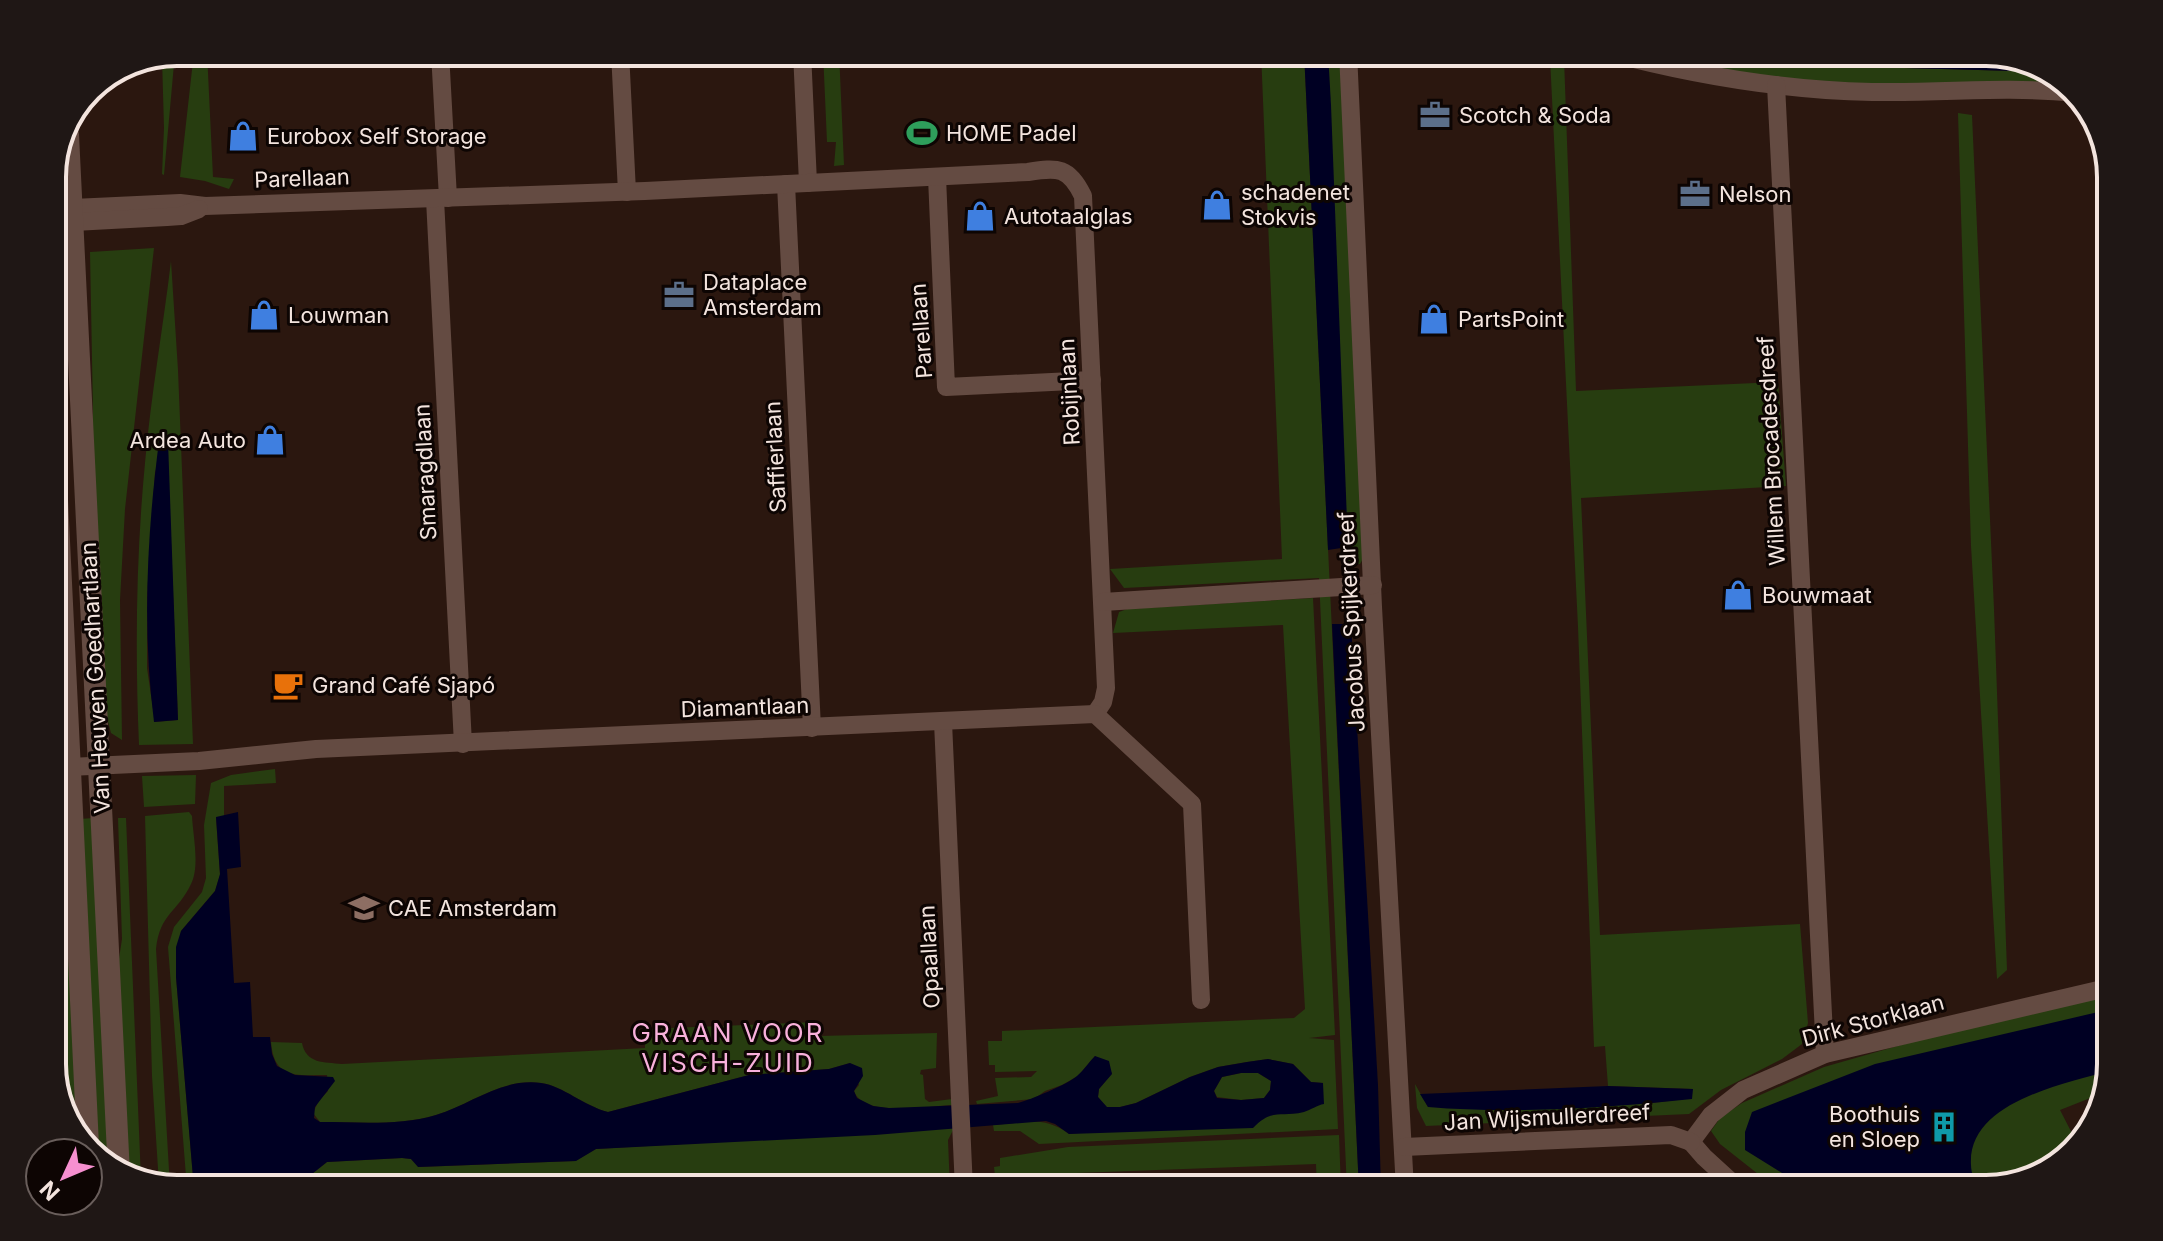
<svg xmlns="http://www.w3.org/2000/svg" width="2163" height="1241" font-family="Inter,sans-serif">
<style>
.green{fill:#273d10;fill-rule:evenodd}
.water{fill:#000023;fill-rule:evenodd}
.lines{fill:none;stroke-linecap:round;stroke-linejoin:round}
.minor{stroke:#644b42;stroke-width:18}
.secondary{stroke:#644b42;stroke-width:22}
.labels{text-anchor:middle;stroke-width:6;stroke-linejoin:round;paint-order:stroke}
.poi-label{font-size:22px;fill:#f3e4de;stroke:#0d0503;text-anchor:start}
.street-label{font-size:22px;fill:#f3e4de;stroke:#0d0503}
.quarter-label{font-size:26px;letter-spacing:2px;fill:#f8b0db;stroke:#0d0503}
.rim{fill:none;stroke:#f3e4de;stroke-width:4}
</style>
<rect width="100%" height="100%" fill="#2b170f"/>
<!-- green -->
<g class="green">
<path d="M 194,52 L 207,52 L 213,177 L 234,179 L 229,189 L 205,181 L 180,177 Z"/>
<path d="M 823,52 L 839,52 L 844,165 L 834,166 L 836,142 L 827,142 Z"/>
<path d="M 1261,52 L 1304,52 L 1359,1189 L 1347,1189 L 1319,578 L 1124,588 L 1110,569 L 1282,559 Z"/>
<path d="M 1328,52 L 1342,52 L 1365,555 L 1360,564 L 1348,564 Z"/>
<path d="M 1624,52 L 1703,52 L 1794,65 L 2052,72 L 2068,87 L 1842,84 L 1775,78 Z"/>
<path d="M 175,53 L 164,175 L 162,174 L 164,128 L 162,58 Z"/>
<path d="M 1550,58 L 1564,58 L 1576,391 L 1778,382 L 1786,486 L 1581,498 L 1600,935 L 1800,924 L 1808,1023 L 1802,1044 L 1782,1059 L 1721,1090 L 1689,1114 L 1426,1126 L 1417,1108 L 1415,1084 L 1428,1107 L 1645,1104 L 1692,1098 L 1692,1089 L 1608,1086 L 1605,1046 L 1594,1047 L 1578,627 Z"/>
<path d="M 1958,113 L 1972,115 L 1994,609 L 2007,970 L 1997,979 L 1971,546 Z"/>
<path d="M 154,248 L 125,509 L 120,600 L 122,740 L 111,733 L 105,710 L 90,439 L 93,412 L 90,252 Z"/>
<path d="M 171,261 L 178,370 L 193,744 L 139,745 C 135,651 136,557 145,463 C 151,395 163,328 171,261 ZM 167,441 L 178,720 L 155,722 L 147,668 L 147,597 L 155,472 Z"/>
<path d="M 1313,598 L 1335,1035 L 1309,1038 L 1334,1040 L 1338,1129 L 1039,1144 L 1020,1131 L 994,1131 L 993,1125 C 1023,1123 1043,1115 1069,1134 L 1265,1116 C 1283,1110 1300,1115 1317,1105 L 1323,1083 L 1311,1082 L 1293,1064 L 1268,1059 L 1247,1062 L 1218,1067 L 1190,1077 L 1136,1103 L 1120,1107 L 1106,1107 L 1098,1097 L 1099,1089 L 1112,1073 L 1095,1056 L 1078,1076 L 1062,1085 L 1045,1091 L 1034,1099 L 977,1104 L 976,1101 L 998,1096 L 995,1078 L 1031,1077 L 1037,1071 L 995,1072 L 995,1065 L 989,1065 L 988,1041 L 1002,1041 L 1002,1031 L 1294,1018 L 1305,1009 L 1283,625 L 1113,633 L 1119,612 L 1127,609 Z"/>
<path d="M 52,655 L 57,754 L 65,812 L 52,813 Z"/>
<path d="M 275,769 L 276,783 L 224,786 L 224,816 L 216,818 L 220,875 L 215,891 L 181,931 L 176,977 L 194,1189 L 187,1189 L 168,947 L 174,927 L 202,892 L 206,878 L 204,825 L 211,783 L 231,775 Z"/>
<path d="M 196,775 L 195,804 L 144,807 L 142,776 Z"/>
<path d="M 189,812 L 192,816 C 193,836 200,866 191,884 C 178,912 160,913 156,949 L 170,1187 L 159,1184 L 152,1076 L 145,816 Z"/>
<path d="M 93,818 L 109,1167 L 94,1152 L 80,819 Z"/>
<path d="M 118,818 L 126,818 L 141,1179 L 124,1175 L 116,978 L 122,939 Z"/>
<path d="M 64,820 L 80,1138 L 69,1127 L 52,1072 L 52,821 Z"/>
<path d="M 2111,992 L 2111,1065 L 2103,1093 L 2060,1110 L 2077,1143 L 2049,1172 L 1987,1189 L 1777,1189 L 1720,1144 L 1711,1131 L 1720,1118 L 1742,1103 L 1824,1067 L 1999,1017 Z"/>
<path d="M 817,1022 L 819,1036 L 937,1033 L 936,1068 L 921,1070 L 920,1074 L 923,1075 L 925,1099 L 929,1102 L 952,1099 L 952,1105 C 929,1106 863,1118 854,1091 L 859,1085 L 850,1063 L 829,1069 L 749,1075 L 608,1112 C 584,1106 563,1086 541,1083 C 500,1078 472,1104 436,1115 C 399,1126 358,1122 320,1122 L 313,1113 L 319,1100 L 328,1091 L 327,1075 C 297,1075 274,1080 271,1042 L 302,1043 C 306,1064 324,1062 342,1064 L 645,1048 L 645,1029 Z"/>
<path d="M 1241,1073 L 1258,1073 L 1271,1081 L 1270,1090 L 1264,1098 L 1241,1100 L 1217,1097 L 1214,1091 L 1222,1077 Z"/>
<path d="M 954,1128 L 948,1140 L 950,1189 L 929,1189 L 927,1178 L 757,1189 L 297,1189 L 296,1186 L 327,1162 L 402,1158 L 411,1159 L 419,1167 L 575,1161 L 596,1149 Z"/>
<path d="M 1339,1135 L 1341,1189 L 1317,1189 L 1316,1164 L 995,1176 L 994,1167 L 1000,1166 L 1000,1158 L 1068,1147 Z"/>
</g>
<!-- water -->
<g class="water">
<path d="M 1304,52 L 1328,52 L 1331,105 L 1348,547 L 1328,550 Z"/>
<path d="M 1703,52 L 2002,56 L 2048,69 L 2052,72 L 1794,65 Z"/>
<path d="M 159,441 L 168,441 L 178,720 L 154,722 C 142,629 147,534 159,441 Z"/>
<path d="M 1332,624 L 1351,624 L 1378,1085 L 1381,1189 L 1359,1189 Z"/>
<path d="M 238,812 L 241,867 L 227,869 L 234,983 L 250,982 L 253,1037 L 270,1037 L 272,1054 L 277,1066 L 295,1075 L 333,1077 L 335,1081 L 315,1107 L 314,1118 L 320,1122 C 358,1122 399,1126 436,1115 C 472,1104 501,1078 541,1083 C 563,1086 584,1106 608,1112 L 749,1075 L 829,1069 L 850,1063 L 862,1068 L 863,1076 L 854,1091 L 857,1098 L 873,1106 L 889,1108 L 1018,1103 C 1030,1100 1068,1084 1077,1076 C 1084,1070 1089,1062 1095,1056 L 1109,1061 L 1112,1074 L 1099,1089 L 1098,1097 L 1107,1107 L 1120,1107 L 1136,1103 L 1190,1077 L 1218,1067 L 1247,1062 L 1268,1059 L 1293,1064 L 1311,1082 L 1323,1083 L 1324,1104 C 1317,1105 1311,1110 1304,1112 C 1280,1118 1274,1107 1253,1128 L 1069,1134 L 1055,1124 L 1046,1121 L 875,1135 L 596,1149 L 576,1161 L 418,1167 L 411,1159 L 402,1158 L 327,1162 L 297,1186 L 297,1189 L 194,1189 L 176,977 L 176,947 L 181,931 L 215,891 L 220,874 L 216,817 ZM 1241,1073 L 1258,1073 L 1271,1081 L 1270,1090 L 1264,1098 L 1241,1100 L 1217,1098 L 1214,1091 L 1222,1077 Z"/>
<path d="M 2111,1009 L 2109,1071 C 2064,1084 1967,1102 1971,1165 C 1971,1173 1975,1181 1976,1189 L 1808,1189 L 1745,1150 L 1745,1132 L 1752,1112 L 1875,1064 Z"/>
<path d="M 1608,1086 L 1693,1089 L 1692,1099 C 1609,1108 1511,1114 1428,1107 L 1420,1094 Z"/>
</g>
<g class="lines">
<!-- minor -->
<g class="minor">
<path d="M 440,52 L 448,198"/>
<path d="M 620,52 L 627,192"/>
<path d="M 802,52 L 808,183"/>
<path d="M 1348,52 L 1373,607 L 1405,1189"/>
<path d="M 1607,52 C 1693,75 1783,90 1872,92 C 1940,93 2007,86 2074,93"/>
<path d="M 1776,85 L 1825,1054"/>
<path d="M 937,177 L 946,387 L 1092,380"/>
<path d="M 786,184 L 812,728"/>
<path d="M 435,199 L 463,744"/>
<path d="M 52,214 L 73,208 L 180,203 L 205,206 L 645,191 L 1028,172 C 1058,167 1069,167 1083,196 L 1106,688 L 1103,702 L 1095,714"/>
<path d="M 62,220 L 74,222 L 167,217 L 181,216 L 199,209"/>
<path d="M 1103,602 L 1373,585"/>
<path d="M 943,722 L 964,1189"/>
<path d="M 69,767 L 199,761 L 316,749 L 1095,714 L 1192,804 L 1201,1000"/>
<path d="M 1691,1142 L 1711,1115 L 1743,1090 L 1825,1054 L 2111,987"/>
<path d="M 1691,1142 L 1704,1157 L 1739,1189"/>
<path d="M 1404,1147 L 1671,1135 L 1691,1142"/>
</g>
<!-- secondary -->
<g class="secondary">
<path d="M 68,135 L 119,1174"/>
<path d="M 52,395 L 88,1146"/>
</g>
</g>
<!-- icons -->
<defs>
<g id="office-bare" transform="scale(2.4)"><path d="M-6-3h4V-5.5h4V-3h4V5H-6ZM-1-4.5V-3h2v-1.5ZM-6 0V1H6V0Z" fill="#5c6f8a" stroke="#0d0503" stroke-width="2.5" paint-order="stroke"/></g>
<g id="stadium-bare" transform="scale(2.4)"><path d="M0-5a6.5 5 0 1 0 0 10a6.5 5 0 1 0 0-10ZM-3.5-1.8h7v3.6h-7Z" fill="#2e9e5b" stroke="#0d0503" stroke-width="2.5" paint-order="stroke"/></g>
<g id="shop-bare" transform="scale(2.4)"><path d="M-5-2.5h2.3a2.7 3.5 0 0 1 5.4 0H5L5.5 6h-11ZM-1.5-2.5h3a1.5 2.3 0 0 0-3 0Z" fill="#3f7fe0" stroke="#0d0503" stroke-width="2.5" paint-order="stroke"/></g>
<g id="cafe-bare" transform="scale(2.4)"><path d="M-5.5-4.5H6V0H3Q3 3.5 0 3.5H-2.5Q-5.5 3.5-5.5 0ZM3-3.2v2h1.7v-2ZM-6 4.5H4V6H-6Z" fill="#e8710a" stroke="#0d0503" stroke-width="2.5" paint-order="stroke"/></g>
<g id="school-bare" transform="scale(2.4)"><path d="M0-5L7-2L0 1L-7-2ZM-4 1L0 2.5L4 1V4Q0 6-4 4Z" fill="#8d6e63" stroke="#0d0503" stroke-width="2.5" paint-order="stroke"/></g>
<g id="building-bare" transform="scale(2.4)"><path d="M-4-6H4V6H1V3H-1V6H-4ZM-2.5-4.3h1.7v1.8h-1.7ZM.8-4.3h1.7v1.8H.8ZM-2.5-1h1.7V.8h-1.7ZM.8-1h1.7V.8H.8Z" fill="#0f9aa8" stroke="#0d0503" stroke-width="2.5" paint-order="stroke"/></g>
</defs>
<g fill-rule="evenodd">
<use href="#office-bare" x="1435" y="115"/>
<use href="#stadium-bare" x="922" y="133"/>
<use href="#shop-bare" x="243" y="136"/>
<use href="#office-bare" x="1695" y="194"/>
<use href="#shop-bare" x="1217" y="205"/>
<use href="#shop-bare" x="980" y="216"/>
<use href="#office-bare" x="679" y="295"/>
<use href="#shop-bare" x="264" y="315"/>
<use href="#shop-bare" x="1434" y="319"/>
<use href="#shop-bare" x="270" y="440"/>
<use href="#shop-bare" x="1738" y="595"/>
<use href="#cafe-bare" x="288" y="685"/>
<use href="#school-bare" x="364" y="908"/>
<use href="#building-bare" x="1944" y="1127"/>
</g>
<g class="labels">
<!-- poi labels -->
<g class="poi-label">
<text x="1459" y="123">Scotch &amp; Soda</text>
<text x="946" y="141">HOME Padel</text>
<text x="267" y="144">Eurobox Self Storage</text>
<text x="1241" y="200">schadenet<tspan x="1241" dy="25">Stokvis</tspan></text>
<text x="1719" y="202">Nelson</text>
<text x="1004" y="224">Autotaalglas</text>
<text x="703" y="290">Dataplace<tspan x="703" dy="25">Amsterdam</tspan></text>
<text x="288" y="323">Louwman</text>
<text x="1458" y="327">PartsPoint</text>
<text x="246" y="448" text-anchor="end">Ardea Auto</text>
<text x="1762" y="603">Bouwmaat</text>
<text x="312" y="693">Grand Café Sjapó</text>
<text x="388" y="916">CAE Amsterdam</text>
<text x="1920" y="1122" text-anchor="end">Boothuis<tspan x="1920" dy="25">en Sloep</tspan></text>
</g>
<!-- street labels -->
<g class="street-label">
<text transform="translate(302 178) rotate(-2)" y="8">Parellaan</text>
<text transform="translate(921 331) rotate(-94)" y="8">Parellaan</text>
<text transform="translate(1069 392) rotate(-93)" y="8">Robijnlaan</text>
<text transform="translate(1771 451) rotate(-93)" y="8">Willem Brocadesdreef</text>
<text transform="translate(775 457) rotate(-93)" y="8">Saffierlaan</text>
<text transform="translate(425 472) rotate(-93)" y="8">Smaragdlaan</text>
<text transform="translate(1351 622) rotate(-93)" y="8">Jacobus Spijkerdreef</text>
<text transform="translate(95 678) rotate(-93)" y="8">Van Heuven Goedhartlaan</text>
<text transform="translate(745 707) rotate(-2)" y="8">Diamantlaan</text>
<text transform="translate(929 957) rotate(-93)" y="8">Opaallaan</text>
<text transform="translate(1873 1020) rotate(-15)" y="8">Dirk Storklaan</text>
<text transform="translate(1547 1117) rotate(-3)" y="8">Jan Wijsmullerdreef</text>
</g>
<!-- quarter labels -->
<g class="quarter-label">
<text x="728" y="1042">GRAAN VOOR<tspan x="728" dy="30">VISCH-ZUID</tspan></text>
</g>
</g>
<!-- crop -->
<path d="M0 0H2163V1241H0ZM177 66H1986A111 111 0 0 1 2097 177V1064A111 111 0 0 1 1986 1175H177A111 111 0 0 1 66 1064V177A111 111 0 0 1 177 66Z" fill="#1f1715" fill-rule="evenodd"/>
<path class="rim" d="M177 66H1986A111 111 0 0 1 2097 177V1064A111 111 0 0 1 1986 1175H177A111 111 0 0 1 66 1064V177A111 111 0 0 1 177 66Z"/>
<!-- north arrow -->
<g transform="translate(64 1177) rotate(226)"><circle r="38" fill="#0d0503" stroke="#695e5b" stroke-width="2"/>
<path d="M0-6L14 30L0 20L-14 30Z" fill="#f690d0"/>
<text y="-12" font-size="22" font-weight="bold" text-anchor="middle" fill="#f3e4de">N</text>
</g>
</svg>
